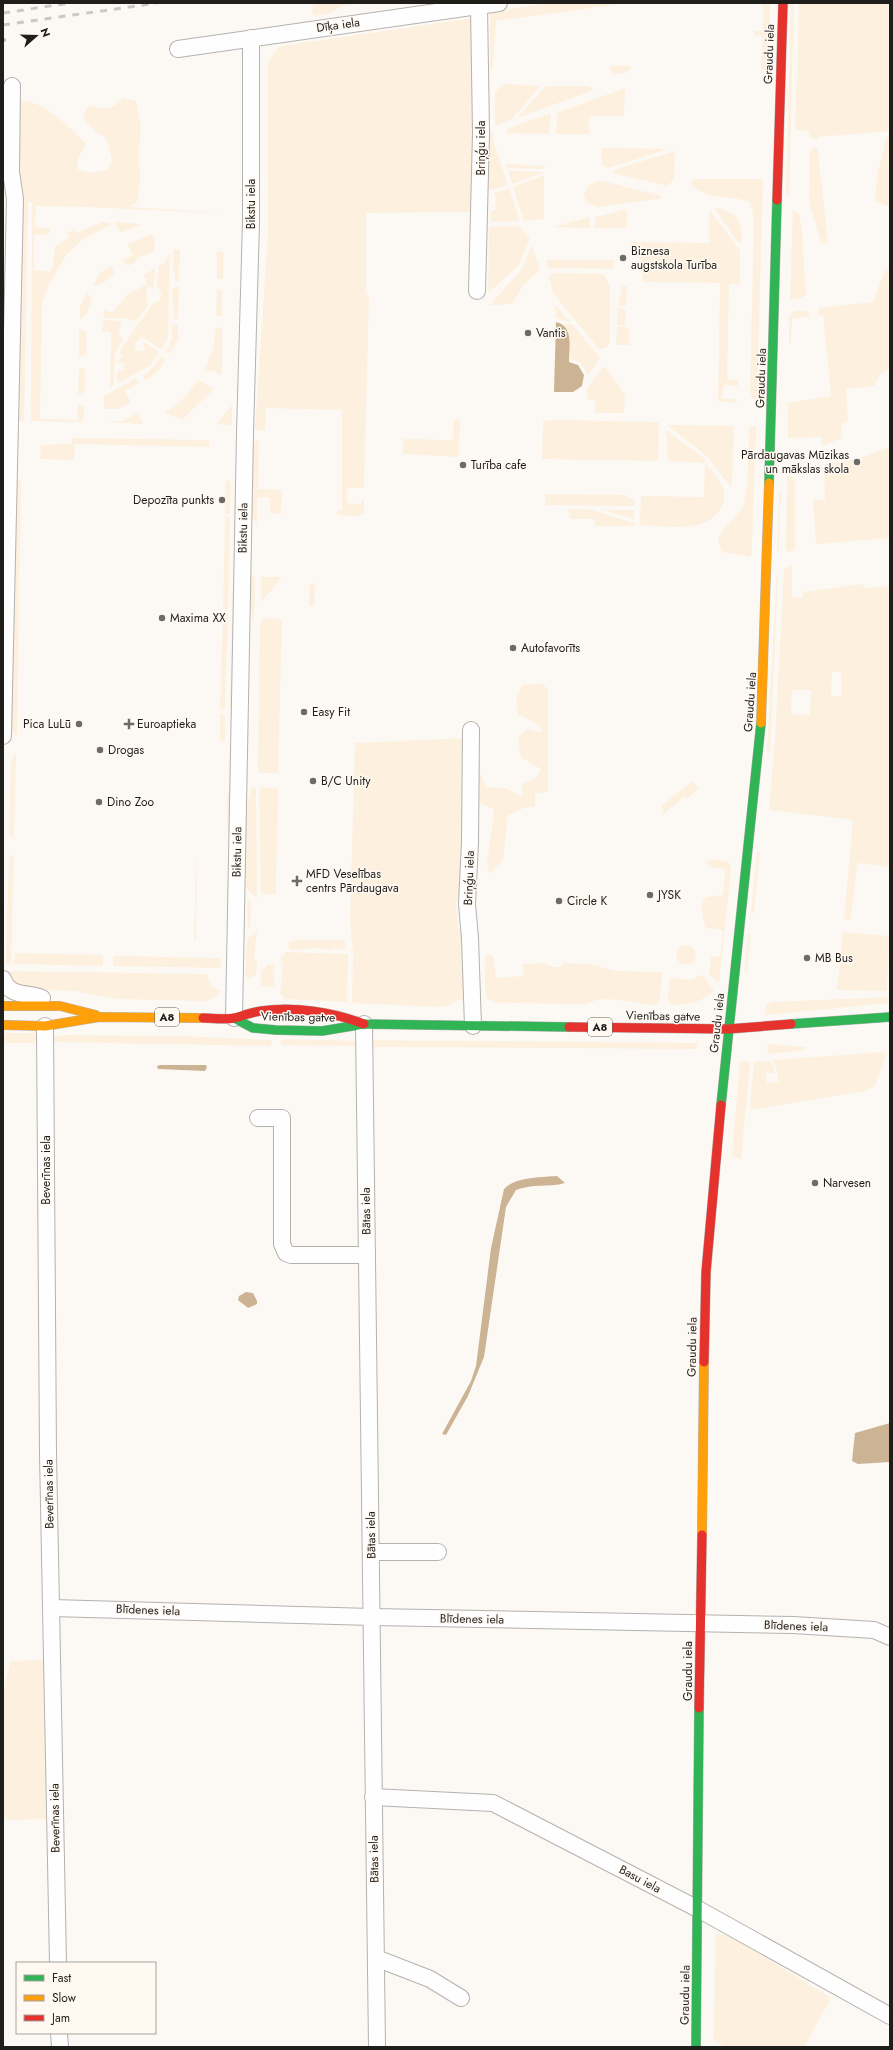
<svg xmlns="http://www.w3.org/2000/svg" width="893" height="2050" font-family="Jost,sans-serif">
<style>
.green{fill:#fdf0de;fill-rule:evenodd}
.water{fill:#cbb394}
.lines{fill:none;stroke-linecap:round;stroke-linejoin:round}
.stream{stroke:#cbb394;stroke-width:4}
.street-casing{stroke:#b4b2af;stroke-width:18}
.fast-casing{stroke:#b4b2af;stroke-width:10}
.slow-casing{stroke:#b4b2af;stroke-width:10}
.jam-casing{stroke:#b4b2af;stroke-width:10}
.street{stroke:#fffefe;stroke-width:16}
.fast{stroke:#30b455;stroke-width:9}
.slow{stroke:#ff9f0a;stroke-width:9}
.jam{stroke:#e5322d;stroke-width:9}
.rail{stroke:#cac9c8;stroke-width:3;stroke-dasharray:7 7;stroke-linecap:butt}
.poi-dot{fill:#6d6b67;stroke:#fff9f2;stroke-width:1.5}
.labels{text-anchor:middle;stroke-width:3;stroke-linejoin:round;paint-order:stroke}
.shield{fill:#fff9f2;stroke:#63605c;stroke-width:1}
.shield-label{font-size:11px;font-weight:bold;fill:#201e1b}
.street-label{font-size:12px;fill:#201e1b;stroke:#fff9f2}
.poi-label{font-size:12px;fill:#201e1b;stroke:#fff9f2;text-anchor:start}
</style>
<rect width="100%" height="100%" fill="#fcf9f5"/>
<!-- green -->
<g class="green">
<path d="M 317,3 L 363,3 L 342,6 L 331,13 L 313,16 L 312,7 Z"/>
<path d="M 547,3 L 628,3 L 496,21 L 493,66 L 492,70 L 490,70 L 490,13 Z"/>
<path d="M 763,3 L 770,3 L 768,68 L 766,70 L 761,70 L 763,36 L 754,35 L 754,31 L 763,31 Z"/>
<path d="M 791,3 L 794,3 L 789,196 L 786,194 Z"/>
<path d="M 799,3 L 890,3 L 890,131 L 818,137 L 817,140 L 810,137 L 808,131 L 795,130 Z"/>
<path d="M 473,18 L 474,209 L 470,212 L 366,213 L 366,293 L 369,296 L 364,488 L 347,488 L 347,503 L 361,504 L 362,500 L 364,500 L 364,513 L 359,516 L 337,515 L 337,510 L 342,510 L 342,410 L 266,408 L 265,431 L 256,430 L 255,428 L 268,235 L 268,61 L 280,46 Z"/>
<path d="M 612,65 L 628,66 L 632,68 L 626,73 L 615,74 L 609,68 Z"/>
<path d="M 502,84 L 540,86 L 512,119 L 495,126 L 495,93 Z"/>
<path d="M 546,86 L 589,86 L 594,90 L 517,118 Z"/>
<path d="M 625,88 L 624,116 L 589,116 L 589,134 L 556,134 L 557,113 Z"/>
<path d="M 123,98 L 136,101 L 141,126 L 139,148 L 140,183 L 137,202 L 129,207 L 239,214 L 85,207 L 36,206 L 35,227 L 49,228 L 51,230 L 48,235 L 34,234 L 34,270 L 51,271 L 53,266 L 55,246 L 69,237 L 67,233 L 74,229 L 76,233 L 103,222 L 112,224 L 82,240 L 67,254 L 48,286 L 42,305 L 40,419 L 77,420 L 78,404 L 84,406 L 84,418 L 81,422 L 31,421 L 32,202 L 28,202 L 24,421 L 19,421 L 22,201 L 16,179 L 20,126 L 16,102 C 42,96 69,128 86,144 L 78,158 L 77,169 L 90,173 L 107,170 L 112,161 L 106,138 L 94,131 L 83,117 L 89,105 C 107,110 110,111 123,98 Z"/>
<path d="M 551,113 L 549,134 L 507,133 L 507,129 Z"/>
<path d="M 492,131 L 494,143 L 508,185 L 494,190 L 487,189 L 488,133 Z"/>
<path d="M 890,137 L 890,203 L 888,206 L 875,202 L 877,174 L 883,154 L 885,138 Z"/>
<path d="M 813,147 L 818,150 L 828,243 L 821,243 L 809,201 L 810,153 Z"/>
<path d="M 602,148 L 668,149 L 608,168 L 602,166 Z"/>
<path d="M 675,151 L 674,180 L 667,186 L 613,173 L 613,170 Z"/>
<path d="M 507,164 L 545,166 L 544,169 L 507,168 Z"/>
<path d="M 508,171 L 546,172 L 512,184 Z"/>
<path d="M 544,175 L 544,219 L 524,221 L 513,187 Z"/>
<path d="M 692,179 L 763,179 L 757,400 L 753,399 L 750,391 L 754,219 L 750,202 C 731,195 706,200 691,185 Z"/>
<path d="M 599,181 L 603,181 L 661,196 L 659,199 L 597,207 L 587,202 L 584,194 L 588,185 Z"/>
<path d="M 509,188 L 520,221 L 491,222 L 490,212 L 497,209 L 495,193 Z"/>
<path d="M 714,208 C 736,210 746,224 740,245 Z"/>
<path d="M 627,209 L 627,228 L 595,228 L 595,217 Z"/>
<path d="M 709,209 L 740,251 L 740,284 L 729,284 L 727,379 L 738,380 L 738,386 L 724,385 L 722,398 L 738,400 L 736,403 L 718,401 L 720,283 L 642,282 L 643,260 L 630,254 L 630,242 L 709,243 Z"/>
<path d="M 793,210 L 799,214 L 802,228 L 806,295 C 801,299 797,299 790,299 Z"/>
<path d="M 590,217 L 590,228 L 553,227 Z"/>
<path d="M 114,222 L 142,224 L 121,233 Z"/>
<path d="M 519,226 L 530,239 L 518,266 L 488,293 L 489,227 Z"/>
<path d="M 151,234 L 155,240 L 154,250 L 145,256 L 144,255 L 137,259 L 137,261 L 128,266 L 121,261 L 133,255 L 127,244 Z"/>
<path d="M 532,245 L 540,269 L 523,286 L 513,303 L 489,306 L 522,269 Z"/>
<path d="M 174,249 L 180,250 L 179,281 L 175,282 L 175,272 L 173,272 Z"/>
<path d="M 217,251 L 224,252 L 223,279 L 217,279 Z"/>
<path d="M 170,253 L 168,338 L 161,349 L 142,337 L 136,342 L 134,348 L 137,351 L 143,351 L 145,349 L 143,341 L 156,350 L 158,354 L 151,365 L 118,383 L 117,382 L 117,370 L 124,371 L 124,363 L 117,362 L 123,355 L 119,353 L 120,350 L 154,302 L 159,302 L 162,293 L 157,286 L 159,266 L 164,263 Z"/>
<path d="M 547,260 L 613,260 L 613,269 L 548,268 Z"/>
<path d="M 112,266 L 114,274 L 101,285 L 93,285 L 100,273 Z"/>
<path d="M 890,267 L 890,368 L 880,375 L 874,386 L 846,389 L 848,420 L 841,425 L 842,438 L 822,446 L 821,437 L 788,438 L 788,403 L 831,396 L 823,315 L 818,315 L 819,308 L 873,302 L 884,273 Z"/>
<path d="M 155,268 L 153,290 L 150,286 L 146,290 L 148,305 L 137,321 L 123,318 L 103,318 L 105,309 L 112,313 L 127,295 L 147,284 L 144,275 Z"/>
<path d="M 551,273 L 603,274 L 610,285 L 610,342 L 607,347 L 599,349 L 553,293 L 549,277 Z"/>
<path d="M 622,286 L 627,286 L 626,305 L 618,306 Z"/>
<path d="M 179,287 L 178,319 L 174,319 L 172,288 Z"/>
<path d="M 217,289 L 222,290 L 222,316 L 216,316 Z"/>
<path d="M 87,293 L 92,298 L 87,314 L 82,319 L 80,319 L 80,306 Z"/>
<path d="M 555,305 L 570,321 L 569,322 L 556,318 Z"/>
<path d="M 617,308 L 626,309 L 625,325 L 617,325 Z"/>
<path d="M 795,310 L 807,311 L 811,316 L 792,319 L 791,343 L 789,343 L 789,316 Z"/>
<path d="M 104,320 L 122,321 C 118,328 118,332 123,340 L 115,353 L 114,385 L 110,387 L 111,332 L 102,332 Z"/>
<path d="M 178,324 L 178,340 L 169,354 L 166,352 L 171,345 L 169,343 L 172,338 L 172,325 Z"/>
<path d="M 563,324 L 572,324 L 599,357 L 598,362 L 588,375 L 581,363 L 569,358 L 568,331 Z"/>
<path d="M 617,326 L 629,328 L 629,345 L 616,345 Z"/>
<path d="M 216,327 L 222,328 L 222,373 L 220,375 L 213,371 L 203,371 C 212,357 215,343 216,327 Z"/>
<path d="M 79,329 L 86,331 L 86,352 L 82,356 L 79,356 Z"/>
<path d="M 160,357 L 166,359 L 158,372 L 145,380 L 143,376 L 150,372 L 149,370 L 154,367 Z"/>
<path d="M 79,367 L 85,369 L 85,390 L 81,394 L 78,394 Z"/>
<path d="M 603,367 L 607,369 L 625,395 L 624,413 L 595,413 L 595,400 L 587,400 L 587,388 Z"/>
<path d="M 136,378 L 139,383 L 125,391 L 131,402 L 119,409 L 104,409 L 104,396 Z"/>
<path d="M 198,380 L 214,389 L 183,419 L 166,414 L 165,412 C 180,404 189,394 198,380 Z"/>
<path d="M 232,405 L 232,425 L 216,424 Z"/>
<path d="M 138,413 L 143,424 L 106,422 L 122,421 Z"/>
<path d="M 454,419 L 460,419 L 459,457 L 403,454 L 403,439 L 453,440 Z"/>
<path d="M 555,420 L 659,422 L 658,461 L 542,459 L 543,421 Z"/>
<path d="M 667,425 L 734,426 L 732,485 L 730,486 L 708,457 Z"/>
<path d="M 756,426 L 752,546 L 751,557 L 722,552 L 718,541 C 720,527 737,519 743,506 C 749,491 748,445 749,427 Z"/>
<path d="M 666,430 L 705,459 L 705,463 C 711,470 719,479 723,488 C 726,493 724,500 722,506 C 708,535 667,526 640,525 L 641,496 L 704,497 L 705,463 L 668,461 Z"/>
<path d="M 72,438 L 209,440 L 209,447 L 75,444 L 74,460 L 40,459 L 41,445 L 71,444 Z"/>
<path d="M 257,440 L 259,443 L 258,489 L 282,490 L 281,514 L 270,513 L 270,498 L 257,497 L 257,524 L 251,516 L 253,443 Z"/>
<path d="M 890,447 L 890,538 L 816,544 L 813,499 L 825,500 L 824,465 L 857,459 Z"/>
<path d="M 787,476 L 792,477 L 795,481 L 795,550 L 790,552 L 786,550 Z"/>
<path d="M 780,478 L 780,492 L 782,496 L 780,504 L 779,551 L 777,549 Z"/>
<path d="M 21,479 L 17,737 L 11,729 L 17,481 Z"/>
<path d="M 226,479 L 231,483 L 230,514 L 225,514 Z"/>
<path d="M 235,486 L 237,491 L 232,708 L 230,709 Z"/>
<path d="M 545,494 L 627,495 L 627,498 L 634,498 L 634,506 L 545,505 Z"/>
<path d="M 567,509 L 593,510 L 634,523 L 634,526 L 595,526 L 595,519 L 571,519 Z"/>
<path d="M 603,510 L 634,510 L 634,519 Z"/>
<path d="M 225,517 L 230,517 L 228,609 L 223,609 Z"/>
<path d="M 792,565 L 792,597 L 803,598 L 803,592 L 862,584 L 866,588 L 890,586 L 890,867 L 857,863 L 851,920 L 844,919 L 853,820 L 769,810 L 775,740 L 784,568 ZM 832,672 L 841,672 L 842,696 L 831,696 ZM 792,690 L 811,690 L 810,715 L 791,714 Z"/>
<path d="M 777,572 L 778,577 L 770,751 L 767,752 Z"/>
<path d="M 255,575 L 254,625 L 249,602 L 250,578 Z"/>
<path d="M 261,577 L 282,577 L 261,603 Z"/>
<path d="M 313,583 L 315,584 L 314,606 L 309,606 L 310,585 Z"/>
<path d="M 223,613 L 228,613 L 225,709 L 220,709 Z"/>
<path d="M 263,618 L 282,619 L 278,773 L 259,773 L 258,769 L 260,624 Z"/>
<path d="M 542,684 L 548,689 L 548,792 L 535,793 L 535,807 L 529,806 L 508,815 L 503,860 L 489,874 L 487,864 L 494,809 L 467,798 L 463,887 L 456,904 L 458,929 L 468,931 L 467,992 L 462,1001 L 459,1000 L 444,1007 L 352,1003 L 353,954 L 350,921 L 355,743 L 465,738 L 486,787 L 506,788 L 523,797 L 522,783 L 534,780 L 541,769 L 521,757 L 518,738 L 527,729 L 542,733 L 539,725 L 518,714 L 516,698 L 522,685 Z"/>
<path d="M 220,714 L 225,715 L 225,741 L 220,741 Z"/>
<path d="M 16,753 L 14,840 L 9,834 L 11,760 Z"/>
<path d="M 692,781 L 699,788 L 686,799 L 684,797 L 661,816 L 660,815 L 664,811 L 661,806 Z"/>
<path d="M 252,787 L 256,787 L 257,898 L 248,890 L 246,886 L 244,855 L 246,809 Z"/>
<path d="M 262,787 L 278,789 L 276,894 L 266,894 L 266,896 L 261,892 L 259,792 Z"/>
<rect x="227" y="793" width="3" height="38"/>
<path d="M 757,852 L 760,852 L 754,913 L 751,912 Z"/>
<path d="M 14,854 L 11,963 L 6,963 L 9,857 Z"/>
<path d="M 713,859 L 729,862 L 731,868 L 719,983 L 709,974 L 711,956 L 720,957 L 723,930 L 706,928 C 703,917 698,905 706,897 L 723,895 L 725,869 L 709,867 L 707,862 Z"/>
<path d="M 196,860 L 197,860 L 196,940 L 194,940 Z"/>
<path d="M 247,899 L 251,903 L 250,927 L 248,929 Z"/>
<path d="M 257,930 L 254,959 L 257,960 L 256,975 L 248,978 L 245,976 L 247,939 Z"/>
<path d="M 843,932 L 890,936 L 887,991 L 837,990 Z"/>
<path d="M 748,934 L 751,934 L 747,971 L 744,972 Z"/>
<path d="M 293,940 L 344,940 L 346,947 L 344,950 L 332,948 L 332,950 L 322,949 L 322,948 L 290,950 L 288,942 L 293,942 Z"/>
<circle cx="686" cy="955" r="10"/>
<path d="M 285,952 L 348,954 L 347,1002 L 284,999 L 280,993 L 283,962 L 281,961 L 281,955 L 285,955 Z"/>
<path d="M 15,953 L 103,955 L 103,966 L 14,964 Z"/>
<path d="M 488,954 L 493,956 L 496,978 L 523,976 L 523,964 L 546,963 L 546,965 L 551,965 L 552,967 L 561,967 L 563,963 L 588,964 L 617,971 L 662,972 L 660,1000 L 656,1005 C 635,1005 605,993 587,1004 L 498,1003 L 487,999 L 485,992 L 485,956 Z"/>
<path d="M 113,956 L 221,958 L 221,968 L 113,966 Z"/>
<path d="M 266,965 L 275,965 L 275,970 L 273,970 L 275,987 L 261,986 L 261,969 L 266,969 Z"/>
<path d="M 5,971 L 207,974 L 211,986 L 220,991 L 214,998 L 205,1001 L 117,999 L 75,991 L 26,989 L 21,989 L 7,976 Z"/>
<path d="M 702,975 L 714,991 C 702,1002 689,1005 673,1005 L 668,1000 L 670,978 L 690,980 Z"/>
<path d="M 889,997 L 889,1003 L 765,1015 L 766,1005 L 772,1002 Z"/>
<path d="M 3,1033 L 37,1033 L 40,1043 L 3,1043 Z"/>
<path d="M 65,1035 L 179,1036 L 272,1040 L 271,1046 L 51,1042 L 55,1036 Z"/>
<path d="M 281,1039 L 358,1041 L 358,1046 L 281,1045 Z"/>
<path d="M 371,1040 L 697,1043 L 697,1049 L 367,1047 Z"/>
<path d="M 767,1044 L 805,1047 L 805,1050 L 768,1054 Z"/>
<path d="M 884,1052 L 885,1058 L 875,1086 L 865,1091 L 750,1110 L 754,1062 L 770,1061 L 773,1065 L 774,1073 L 766,1073 L 767,1083 L 779,1082 L 774,1060 Z"/>
<path d="M 740,1061 L 750,1062 L 741,1160 L 732,1156 Z"/>
<path d="M 46,1660 L 48,1819 L 3,1820 L 3,1693 L 11,1661 Z"/>
<path d="M 715,1934 L 731,1936 L 831,1998 L 804,2047 L 725,2047 L 714,2040 Z"/>
</g>
<!-- water -->
<g class="water">
<path d="M 556,322 C 574,326 569,348 569,362 L 578,365 L 584,375 L 582,386 L 573,392 L 554,392 Z"/>
<path d="M 160,1065 L 206,1065 L 207,1067 L 205,1071 L 158,1069 L 157,1066 Z"/>
<path d="M 557,1176 L 565,1183 C 548,1188 534,1183 516,1190 L 506,1207 L 484,1357 L 468,1396 L 446,1435 L 442,1434 L 471,1381 L 476,1366 L 491,1248 L 504,1189 C 515,1177 542,1177 557,1176 Z"/>
<path d="M 246,1292 L 253,1293 L 257,1301 L 257,1304 L 248,1308 L 238,1300 L 239,1296 Z"/>
<path d="M 890,1423 L 890,1462 L 858,1464 L 852,1461 L 855,1433 Z"/>
</g>
<g class="lines">
<!-- stream -->
<path class="stream" d="M 3,40 L 4,40"/>
<!-- street casing -->
<g class="street-casing">
<g id="street">
<path d="M 178,49 L 499,3"/>
<path d="M 477,291 L 481,133 L 479,6"/>
<path d="M 471,730 L 470,842 L 467,904 L 470,938 L 473,1026"/>
<path d="M 3,736 L 15,199 L 11,172 L 12,86"/>
<path d="M 3,979 C 10,998 28,992 42,998"/>
<path d="M 234,1018 L 245,433 L 251,222 L 251,38"/>
<path d="M 364,1024 L 377,2047"/>
<path d="M 45,1026 L 48,1454 L 58,1963"/>
<path d="M 258,1118 L 282,1118 L 282,1244 L 286,1253 L 291,1255 L 367,1255"/>
<path d="M 372,1552 L 438,1552"/>
<path d="M 52,1608 L 372,1617 L 793,1625 L 874,1630 L 890,1637"/>
<path d="M 373,1797 L 493,1803 L 698,1909 L 890,2016"/>
<path d="M 376,1958 L 430,1979 L 461,1998"/>
<path d="M 59,2033 L 60,2047"/>
</g>
</g>
<!-- fast casing -->
<g class="fast-casing">
<g id="fast">
<path d="M 769,483 L 777,200"/>
<path d="M 234,1018 L 253,1028 L 276,1030 L 322,1031 L 364,1024 L 569,1027"/>
<path d="M 791,1024 L 890,1017"/>
<path d="M 721,1105 L 761,723"/>
<path d="M 696,2047 L 699,1708"/>
</g>
</g>
<!-- slow casing -->
<g class="slow-casing">
<g id="slow">
<path d="M 761,723 L 769,483"/>
<path d="M 3,1006 L 60,1006 L 96,1015"/>
<path d="M 3,1025 L 45,1026 L 99,1017 L 203,1018"/>
<path d="M 702,1535 L 704,1362"/>
</g>
</g>
<!-- jam casing -->
<g class="jam-casing">
<g id="jam">
<path d="M 777,200 L 783,3"/>
<path d="M 203,1018 C 213,1018 225,1020 234,1018 C 243,1016 251,1012 261,1011 C 294,1006 333,1012 364,1024"/>
<path d="M 569,1027 L 728,1029 L 791,1024"/>
<path d="M 704,1362 L 706,1272 L 721,1105"/>
<path d="M 699,1708 L 702,1535"/>
</g>
</g>
<!-- street -->
<use href="#street" class="street"/>
<!-- fast -->
<use href="#fast" class="fast"/>
<!-- slow -->
<use href="#slow" class="slow"/>
<!-- jam -->
<use href="#jam" class="jam"/>
<!-- rail -->
<g class="rail">
<path d="M 3,13 L 70,3"/>
<path d="M 3,25 L 157,3"/>
</g>
</g>
<!-- markers -->
<g class="poi-dot">
<circle cx="623" cy="258" r="4"/>
<circle cx="528" cy="333" r="4"/>
<circle cx="857" cy="462" r="4"/>
<circle cx="463" cy="465" r="4"/>
<circle cx="222" cy="500" r="4"/>
<circle cx="162" cy="618" r="4"/>
<circle cx="513" cy="648" r="4"/>
<circle cx="304" cy="712" r="4"/>
<circle cx="79" cy="724" r="4"/>
<path d="M127 718h4v4h4v4h-4v4h-4v-4h-4v-4h4z"/>
<circle cx="100" cy="750" r="4"/>
<circle cx="313" cy="781" r="4"/>
<circle cx="99" cy="802" r="4"/>
<path d="M295 875h4v4h4v4h-4v4h-4v-4h-4v-4h4z"/>
<circle cx="650" cy="895" r="4"/>
<circle cx="559" cy="901" r="4"/>
<circle cx="807" cy="958" r="4"/>
<circle cx="815" cy="1183" r="4"/>
</g>
<g class="labels">
<!-- shield labels -->
<g class="shield">
<rect x="155" y="1008" width="24" height="18" rx="3"/>
<rect x="588" y="1018" width="24" height="18" rx="3"/>
</g>
<g class="shield-label">
<text x="167" y="1021">A8</text>
<text x="600" y="1031">A8</text>
</g>
<!-- street labels -->
<g class="street-label">
<text transform="translate(338 25) rotate(-8)" y="4">Dīķa iela</text>
<text transform="translate(769 54) rotate(-88)" y="4">Graudu iela</text>
<text transform="translate(481 148) rotate(-90)" y="4">Briņģu iela</text>
<text transform="translate(251 204) rotate(-90)" y="4">Bikstu iela</text>
<text transform="translate(761 378) rotate(-88)" y="4">Graudu iela</text>
<text transform="translate(243 528) rotate(-89)" y="4">Bikstu iela</text>
<text transform="translate(750 702) rotate(-86)" y="4">Graudu iela</text>
<text transform="translate(237 852) rotate(-89)" y="4">Bikstu iela</text>
<text transform="translate(469 878) rotate(-88)" y="4">Briņģu iela</text>
<text transform="translate(663 1016) rotate(1)" y="4">Vienības gatve</text>
<text transform="translate(298 1017) rotate(1)" y="4">Vienības gatve</text>
<text transform="translate(717 1023) rotate(-84)" y="4">Graudu iela</text>
<text transform="translate(46 1170) rotate(-90)" y="4">Beverīnas iela</text>
<text transform="translate(366 1211) rotate(-91)" y="4">Bātas iela</text>
<text transform="translate(692 1347) rotate(-89)" y="4">Graudu iela</text>
<text transform="translate(49 1494) rotate(-91)" y="4">Beverīnas iela</text>
<text transform="translate(371 1535) rotate(-91)" y="4">Bātas iela</text>
<text transform="translate(148 1610) rotate(2)" y="4">Blīdenes iela</text>
<text transform="translate(472 1619) rotate(1)" y="4">Blīdenes iela</text>
<text transform="translate(796 1626) rotate(2)" y="4">Blīdenes iela</text>
<text transform="translate(688 1671) rotate(-90)" y="4">Graudu iela</text>
<text transform="translate(55 1818) rotate(-91)" y="4">Beverīnas iela</text>
<text transform="translate(374 1859) rotate(-91)" y="4">Bātas iela</text>
<text transform="translate(640 1879) rotate(28)" y="4">Basu iela</text>
<text transform="translate(685 1995) rotate(-89)" y="4">Graudu iela</text>
</g>
<!-- poi labels -->
<g class="poi-label">
<text x="631" y="255">Biznesa<tspan x="631" dy="14">augstskola Turība</tspan></text>
<text x="536" y="337">Vantis</text>
<text x="849" y="459" text-anchor="end">Pārdaugavas Mūzikas<tspan x="849" dy="14">un mākslas skola</tspan></text>
<text x="471" y="469">Turība cafe</text>
<text x="214" y="504" text-anchor="end">Depozīta punkts</text>
<text x="170" y="622">Maxima XX</text>
<text x="521" y="652">Autofavorīts</text>
<text x="312" y="716">Easy Fit</text>
<text x="71" y="728" text-anchor="end">Pica LuLū</text>
<text x="137" y="728">Euroaptieka</text>
<text x="108" y="754">Drogas</text>
<text x="321" y="785">B/C Unity</text>
<text x="107" y="806">Dino Zoo</text>
<text x="306" y="878">MFD Veselības<tspan x="306" dy="14">centrs Pārdaugava</tspan></text>
<text x="658" y="899">JYSK</text>
<text x="567" y="905">Circle K</text>
<text x="815" y="962">MB Bus</text>
<text x="823" y="1187">Narvesen</text>
</g>
</g>
<!-- border -->
<rect width="893" height="2050" fill="none" stroke="#201e1b" stroke-width="8"/>
<!-- legend -->
<rect x="16" y="1962" width="140" height="72" fill="#fff9f2" stroke="#a6a19c"/>
<rect x="24" y="1975" width="20" height="6" fill="#30b455" stroke="#a6a19c"/>
<text x="52" y="1982" font-size="12" fill="#201e1b">Fast</text>
<rect x="24" y="1995" width="20" height="6" fill="#ff9f0a" stroke="#a6a19c"/>
<text x="52" y="2002" font-size="12" fill="#201e1b">Slow</text>
<rect x="24" y="2015" width="20" height="6" fill="#e5322d" stroke="#a6a19c"/>
<text x="52" y="2022" font-size="12" fill="#201e1b">Jam</text>
<!-- north arrow -->
<g transform="translate(36 36) rotate(70)" stroke="#fff9f2" stroke-width="3" paint-order="stroke">
<path d="M0-3L7 15L0 10L-7 15Z" fill="#201e1b"/>
<text y="-6" font-size="11" font-weight="bold" text-anchor="middle" fill="#201e1b">N</text>
</g>
</svg>
